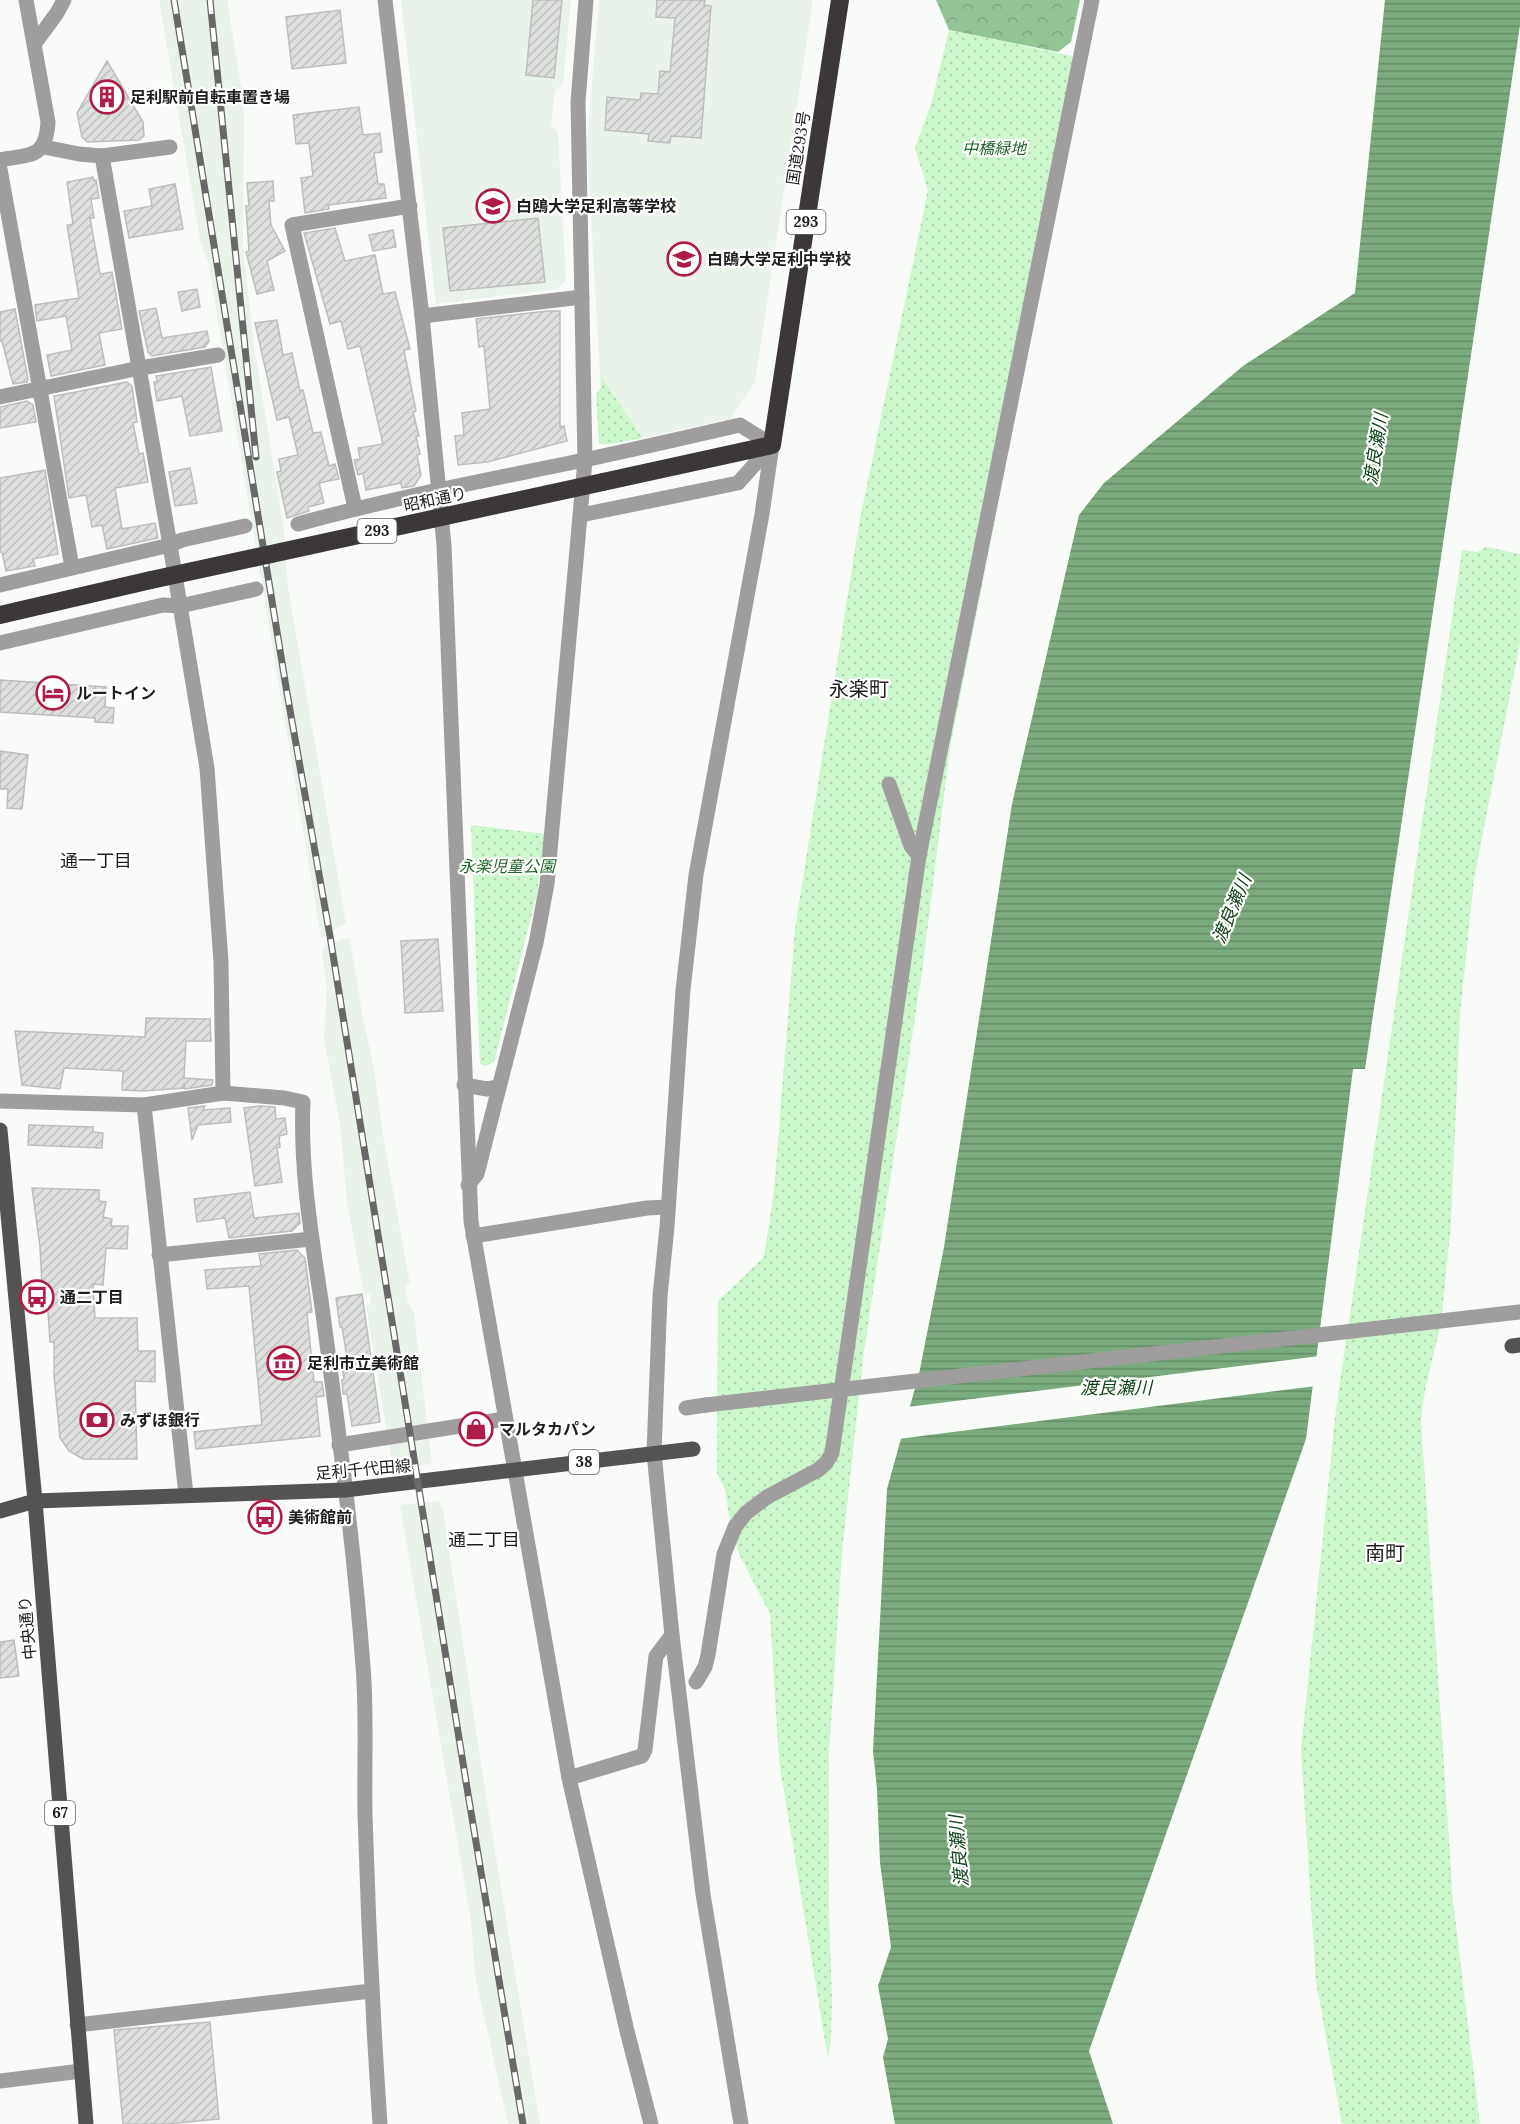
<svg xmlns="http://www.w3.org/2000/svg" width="1520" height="2124" font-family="Lora,'Noto Sans JP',serif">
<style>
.built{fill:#eaf3ea}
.forest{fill:url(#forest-crowns)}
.park{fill:url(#park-dots)}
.water{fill:url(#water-rules)}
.pier{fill:#f9fbf9}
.building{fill:url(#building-hatch);stroke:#bbbebc;stroke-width:1.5}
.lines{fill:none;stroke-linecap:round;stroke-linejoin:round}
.minor{stroke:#9f9d9d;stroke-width:15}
.major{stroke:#555252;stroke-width:15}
.highway{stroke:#3c3839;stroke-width:18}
.rail-casing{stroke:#676867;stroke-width:7}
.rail{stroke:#fff;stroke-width:4.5;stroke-dasharray:14;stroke-linecap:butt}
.minor-bridge{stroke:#9f9d9d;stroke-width:15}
.highway-bridge{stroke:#3c3839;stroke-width:18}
.labels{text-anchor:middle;stroke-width:4.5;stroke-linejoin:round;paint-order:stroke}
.shield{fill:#fff;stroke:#616261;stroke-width:1.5}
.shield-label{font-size:15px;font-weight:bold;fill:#1d1e1d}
.poi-label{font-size:16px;font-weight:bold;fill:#1d1e1d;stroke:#fff;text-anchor:start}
.street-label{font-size:16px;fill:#1d1e1d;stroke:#fff}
.park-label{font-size:16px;font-style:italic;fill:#21662b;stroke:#fff}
.water-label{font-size:18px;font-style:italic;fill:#0f4418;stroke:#fff}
.neighbourhood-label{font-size:18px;fill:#1d1e1d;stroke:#fff}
.quarter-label{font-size:20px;fill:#1d1e1d;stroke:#fff}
</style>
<defs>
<pattern id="forest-crowns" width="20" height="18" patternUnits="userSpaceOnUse" patternTransform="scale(1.5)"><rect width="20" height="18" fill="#93c495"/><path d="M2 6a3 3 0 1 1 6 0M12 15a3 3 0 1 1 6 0" fill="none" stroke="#7ea880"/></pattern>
<pattern id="park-dots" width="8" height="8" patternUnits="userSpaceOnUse" patternTransform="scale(1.5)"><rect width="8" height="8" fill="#ccf7cd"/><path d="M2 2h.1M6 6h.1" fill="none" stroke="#afd3b0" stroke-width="1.8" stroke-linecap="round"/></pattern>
<pattern id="water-rules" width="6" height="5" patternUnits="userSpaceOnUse" patternTransform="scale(1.5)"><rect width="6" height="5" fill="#7bab7e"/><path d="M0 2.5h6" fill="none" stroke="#648b67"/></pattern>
<pattern id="building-hatch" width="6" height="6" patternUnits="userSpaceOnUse" patternTransform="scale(1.5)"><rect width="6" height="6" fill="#dee0de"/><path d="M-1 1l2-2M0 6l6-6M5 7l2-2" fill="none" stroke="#bec0be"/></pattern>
</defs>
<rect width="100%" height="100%" fill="#f9fbf9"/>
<!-- built -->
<g class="built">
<path d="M 159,0 L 227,0 L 244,105 L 243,246 L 254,346 L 283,522 L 288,588 L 346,923 L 321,938 L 209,266 L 200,239 Z"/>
<path d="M 401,0 L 571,0 L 563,84 L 555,90 L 551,126 L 558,132 L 566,280 L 557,289 L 436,304 Z"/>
<path d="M 599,0 L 813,0 L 755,382 L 730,419 L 643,438 L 600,375 L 587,143 Z"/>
<path d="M 340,939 L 350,939 L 363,1019 L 374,1068 L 383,1135 L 410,1284 L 405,1286 L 408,1303 L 414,1313 L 432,1464 L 393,1469 L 366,1305 L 371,1304 L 370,1294 L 364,1294 L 347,1202 L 340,1124 L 324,1039 L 327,989 L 322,953 L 323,948 Z"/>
<path d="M 439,1501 L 443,1510 L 485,1790 L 540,2124 L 508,2124 L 475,1975 L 471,1921 L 400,1505 Z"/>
</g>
<!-- forest -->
<path class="forest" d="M 936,0 L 1080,0 L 1071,42 L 1058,52 L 949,30 Z"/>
<!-- park -->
<g class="park">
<path d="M 949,30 L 1086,59 L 950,748 L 923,965 L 864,1351 L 842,1552 L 829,1754 L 829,1906 L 832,2002 L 831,2038 L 828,2059 L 779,1761 L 770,1614 L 738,1552 L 730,1522 L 725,1490 L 717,1473 L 718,1301 L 764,1257 L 774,1191 L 795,929 L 859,524 L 928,190 L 915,148 L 932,101 Z"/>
<path d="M 600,375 L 643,438 L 611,444 L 599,444 L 596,395 L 601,387 Z"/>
<path d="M 1486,547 L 1520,554 L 1520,643 L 1474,879 L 1460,1015 L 1451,1224 L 1441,1323 L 1425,1390 L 1421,1419 L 1453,1901 L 1480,2124 L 1342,2124 L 1316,1982 L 1301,1750 L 1336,1409 L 1462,550 L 1477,552 Z"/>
<path d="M 471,825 L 545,834 L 537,894 L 494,1062 L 485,1066 L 480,1064 Z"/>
</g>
<!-- water -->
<path class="water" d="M 1385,0 L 1520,0 L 1520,25 L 1365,1069 L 1353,1069 L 1306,1439 L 1089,2051 L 1113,2124 L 895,2124 L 883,2057 L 888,2039 L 878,1986 L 891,1947 L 880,1862 L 877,1789 L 873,1751 L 887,1489 L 919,1374 L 944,1247 L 1012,804 L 1079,515 L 1104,483 L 1243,366 L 1355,293 Z"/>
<!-- pier -->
<path class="pier" d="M 1320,1356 L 1316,1386 L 898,1439 L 907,1407 Z"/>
<!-- building -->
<g class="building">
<path d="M 533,0 L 562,0 L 554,78 L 526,75 Z"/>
<path d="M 657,0 L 705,0 L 704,5 L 711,6 L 701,138 L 671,136 L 670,143 L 648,141 L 649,134 L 605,130 L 607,97 L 640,100 L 641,93 L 658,94 L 660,71 L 670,72 L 675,18 L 656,17 Z"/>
<path d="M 340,10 L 346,63 L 292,69 L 286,17 Z"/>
<path d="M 107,61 L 143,122 L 144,136 L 139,140 L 87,142 L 82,137 L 77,113 Z"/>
<path d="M 359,107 L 363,135 L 380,133 L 382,152 L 374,153 L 378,184 L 384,184 L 386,198 L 328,205 L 329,209 L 305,213 L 301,178 L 313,176 L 309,143 L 296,144 L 293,115 Z"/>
<path d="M 93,177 L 94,181 L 96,180 L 99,198 L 91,199 L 94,218 L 90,218 L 100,274 L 112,272 L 122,329 L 99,333 L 105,365 L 51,376 L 47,355 L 72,350 L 66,316 L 37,321 L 35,305 L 79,298 L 67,225 L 73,224 L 67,182 Z"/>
<path d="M 273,181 L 274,201 L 269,201 L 271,225 L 285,251 L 267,261 L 274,290 L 257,294 L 246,252 L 249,251 L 246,206 L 249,206 L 247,183 Z"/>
<path d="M 175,184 L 183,229 L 129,238 L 124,211 L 152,206 L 149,189 Z"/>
<path d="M 538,218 L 545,282 L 450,291 L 443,228 Z"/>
<path d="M 335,228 L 345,261 L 375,255 L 383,294 L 395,292 L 410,349 L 404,350 L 416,411 L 413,412 L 419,436 L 416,436 L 420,454 L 417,455 L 421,475 L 414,486 L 402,488 L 401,483 L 366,490 L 363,473 L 358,475 L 354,460 L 360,459 L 358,448 L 383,444 L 360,346 L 348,349 L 341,321 L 330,324 L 304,233 Z"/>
<path d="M 393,230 L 396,247 L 373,251 L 369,235 Z"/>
<path d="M 197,289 L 200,307 L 182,311 L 178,292 Z"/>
<path d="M 156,308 L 162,338 L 207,331 L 209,341 L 205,347 L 152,356 L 148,352 L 139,311 Z"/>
<path d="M 15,309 L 28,379 L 27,382 L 13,384 L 2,341 L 0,341 L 0,312 Z"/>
<path d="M 547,311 L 560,311 L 560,427 L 564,426 L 567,441 L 487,462 L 458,465 L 455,436 L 464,435 L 462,413 L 490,409 L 484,346 L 479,347 L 476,319 Z"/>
<path d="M 277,320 L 283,355 L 292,353 L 300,391 L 303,390 L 313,433 L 321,432 L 329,466 L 335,464 L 339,479 L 319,483 L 324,503 L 308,507 L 309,511 L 287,518 L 277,472 L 281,471 L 279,459 L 298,455 L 289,417 L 277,420 L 255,323 Z"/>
<path d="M 211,367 L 222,431 L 190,436 L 182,396 L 157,401 L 154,382 L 157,382 L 156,376 Z"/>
<path d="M 127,382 L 132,386 L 137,422 L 133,423 L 139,454 L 143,453 L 148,482 L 115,488 L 122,529 L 155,523 L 158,538 L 107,549 L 102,525 L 92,527 L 86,495 L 69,498 L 54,396 Z"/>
<path d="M 27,401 L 33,405 L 36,422 L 0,428 L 0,407 Z"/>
<path d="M 190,468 L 197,503 L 175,506 L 169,472 Z"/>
<path d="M 45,470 L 58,554 L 33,559 L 35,566 L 6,571 L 2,552 L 0,552 L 0,478 Z"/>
<path d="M 0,680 L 106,687 L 105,707 L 114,708 L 113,723 L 95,722 L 95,718 L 0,712 Z"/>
<path d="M 0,751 L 28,755 L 22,809 L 7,808 L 8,789 L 0,789 Z"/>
<path d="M 438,939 L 443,1011 L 405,1013 L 401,941 Z"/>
<path d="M 146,1018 L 210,1019 L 211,1041 L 186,1041 L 184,1078 L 213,1080 L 212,1085 L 185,1089 L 184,1083 L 184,1088 L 144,1091 L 122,1090 L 123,1071 L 64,1068 L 60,1089 L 22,1085 L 15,1031 L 145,1037 Z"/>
<path d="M 205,1106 L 203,1110 L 230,1108 L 231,1122 L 198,1125 L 192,1140 L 188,1108 Z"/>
<path d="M 260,1106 L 275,1107 L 276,1119 L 285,1118 L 287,1134 L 279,1136 L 280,1147 L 277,1148 L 282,1182 L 255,1186 L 244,1108 Z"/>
<path d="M 29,1125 L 93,1127 L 93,1132 L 103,1133 L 102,1148 L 28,1145 Z"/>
<path d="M 32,1188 L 99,1190 L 99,1201 L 106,1202 L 103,1217 L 112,1219 L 111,1226 L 128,1226 L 127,1249 L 106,1248 L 103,1285 L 93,1284 L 95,1318 L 137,1318 L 138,1351 L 155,1351 L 155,1382 L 135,1381 L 137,1459 L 83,1459 L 69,1451 L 60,1438 L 54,1376 L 54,1342 L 50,1342 L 48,1311 L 46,1311 L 42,1285 L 40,1247 Z"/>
<path d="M 250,1192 L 254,1218 L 299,1213 L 300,1223 L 292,1231 L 229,1238 L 225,1218 L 197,1222 L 194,1199 Z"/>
<path d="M 297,1250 L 305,1258 L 312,1312 L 307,1313 L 314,1382 L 322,1382 L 324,1396 L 316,1397 L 320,1436 L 196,1449 L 194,1432 L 262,1425 L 249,1286 L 207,1289 L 205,1270 L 261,1266 L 259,1254 Z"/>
<path d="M 362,1294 L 380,1422 L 352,1426 L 347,1394 L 343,1394 L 342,1380 L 344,1379 L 342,1365 L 348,1364 L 342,1327 L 340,1327 L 336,1298 Z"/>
<path d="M 14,1640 L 19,1676 L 0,1678 L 0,1642 Z"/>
<path d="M 210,2022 L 219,2119 L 166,2124 L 123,2124 L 114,2030 Z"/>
</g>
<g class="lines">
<!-- minor -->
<g class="minor">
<path d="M 385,0 L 422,316 L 444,545 L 471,1221 L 569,1778 L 627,2031 L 651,2124"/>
<path d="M 35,43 L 57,13 L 64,0"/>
<path d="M 44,147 L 79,154 L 102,156 L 170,147"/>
<path d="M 102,156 L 170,545 L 207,768 L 221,962 L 223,1093"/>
<path d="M 0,160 C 30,154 46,159 48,122 L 26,0"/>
<path d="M 0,169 L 72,567"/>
<path d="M 422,316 L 582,297"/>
<path d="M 0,397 L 140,368 L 218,355"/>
<path d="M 355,508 L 292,225 L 410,206"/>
<path d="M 581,515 L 738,483 L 772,445"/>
<path d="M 298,524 C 392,498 488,480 584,460 C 636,449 688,437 740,425 L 772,445"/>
<path d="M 0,585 L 170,545 L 182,540 L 245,526"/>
<path d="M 0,643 L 163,605 L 180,606 L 256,589"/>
<path d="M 889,784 L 911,846 L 919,856"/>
<path d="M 464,1085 L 487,1089 L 498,1087"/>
<path d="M 0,1101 L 144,1105 L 223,1093 L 284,1098 L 303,1102 C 300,1171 312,1239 322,1307 C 338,1426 354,1546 363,1666 C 367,1715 364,1765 365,1815 C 368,1918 373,2021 380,2124"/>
<path d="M 144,1105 L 186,1495"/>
<path d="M 468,1185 L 477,1174 L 536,943 L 547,884 L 585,460 L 578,102 L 586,0"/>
<path d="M 473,1236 L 647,1208 L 668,1207"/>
<path d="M 159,1255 L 311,1239"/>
<path d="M 686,1408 L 706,1405"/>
<path d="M 339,1445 L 505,1419"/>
<path d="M 696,1682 L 705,1667 L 708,1655 L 724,1554 L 735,1527 L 746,1513 L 767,1497 L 818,1470 L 826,1463 L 832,1453 L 919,856 L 1092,0"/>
<path d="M 569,1778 L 642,1756 L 645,1750 L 656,1656 L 672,1635"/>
<path d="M 77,2025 L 371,1991"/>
<path d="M 0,2081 L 81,2071"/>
<path d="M 741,2124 L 703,1894 L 672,1635 L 654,1453 L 660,1296 L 667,1227 L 683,990 L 696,875 L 762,514 L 772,445"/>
</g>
<!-- major -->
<g class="major">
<path d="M 0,1130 L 35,1501 L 86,2124"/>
<path d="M 1512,1346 L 1520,1345"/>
<path d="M 0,1511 L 35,1501 L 345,1490 L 693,1449"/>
</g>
<!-- highway -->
<g class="highway">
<path d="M 603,482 L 772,445 L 840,0"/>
<path d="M 0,615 L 151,580"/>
</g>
<!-- rail casing -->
<g class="rail-casing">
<g id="rail">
<path d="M 174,0 L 287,693 L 330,936 L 468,1794 L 523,2124"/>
<path d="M 210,0 L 256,457"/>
</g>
</g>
<!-- rail -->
<use href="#rail" class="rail"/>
<!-- minor-bridge -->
<path class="minor-bridge" d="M 706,1405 L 1519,1312"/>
<!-- highway-bridge -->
<path class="highway-bridge" d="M 151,580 L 603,482"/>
</g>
<!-- icons -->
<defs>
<g id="building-ring" transform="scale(1.725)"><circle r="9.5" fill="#fff" stroke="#af1c48" stroke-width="1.5"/><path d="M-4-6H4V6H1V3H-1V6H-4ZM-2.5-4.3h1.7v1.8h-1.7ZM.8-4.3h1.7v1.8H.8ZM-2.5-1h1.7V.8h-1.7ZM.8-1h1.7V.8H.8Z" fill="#af1c48"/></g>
<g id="school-ring" transform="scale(1.725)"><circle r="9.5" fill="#fff" stroke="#af1c48" stroke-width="1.5"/><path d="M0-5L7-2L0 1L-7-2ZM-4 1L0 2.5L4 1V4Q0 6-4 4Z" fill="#af1c48"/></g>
<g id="hotel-ring" transform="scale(1.725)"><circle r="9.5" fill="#fff" stroke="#af1c48" stroke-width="1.5"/><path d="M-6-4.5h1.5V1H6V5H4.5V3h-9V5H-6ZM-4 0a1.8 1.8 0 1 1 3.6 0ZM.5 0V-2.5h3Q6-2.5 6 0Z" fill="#af1c48"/></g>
<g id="bus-ring" transform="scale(1.725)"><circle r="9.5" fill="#fff" stroke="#af1c48" stroke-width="1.5"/><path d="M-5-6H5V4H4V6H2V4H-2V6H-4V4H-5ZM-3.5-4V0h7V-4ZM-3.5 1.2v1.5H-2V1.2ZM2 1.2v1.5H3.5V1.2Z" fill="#af1c48"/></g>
<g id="museum-ring" transform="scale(1.725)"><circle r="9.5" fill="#fff" stroke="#af1c48" stroke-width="1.5"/><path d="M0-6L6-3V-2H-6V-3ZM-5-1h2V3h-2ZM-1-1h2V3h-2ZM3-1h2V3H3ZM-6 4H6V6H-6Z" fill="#af1c48"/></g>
<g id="bank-ring" transform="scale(1.725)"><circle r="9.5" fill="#fff" stroke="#af1c48" stroke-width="1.5"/><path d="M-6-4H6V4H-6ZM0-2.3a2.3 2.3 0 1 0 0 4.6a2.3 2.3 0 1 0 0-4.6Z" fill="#af1c48"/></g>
<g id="shop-ring" transform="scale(1.725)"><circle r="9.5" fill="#fff" stroke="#af1c48" stroke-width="1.5"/><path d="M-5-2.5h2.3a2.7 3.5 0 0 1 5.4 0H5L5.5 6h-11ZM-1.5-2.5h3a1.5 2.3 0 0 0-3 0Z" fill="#af1c48"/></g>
</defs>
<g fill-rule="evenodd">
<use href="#building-ring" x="107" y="97"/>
<use href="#school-ring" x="493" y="206"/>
<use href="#school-ring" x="684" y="259"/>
<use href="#hotel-ring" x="53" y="693"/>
<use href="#bus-ring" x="37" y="1297"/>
<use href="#museum-ring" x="284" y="1363"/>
<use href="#bank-ring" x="97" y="1420"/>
<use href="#shop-ring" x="476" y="1429"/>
<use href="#bus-ring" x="265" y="1517"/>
</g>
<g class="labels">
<!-- shield labels -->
<g class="shield">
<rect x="786.5" y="210" width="39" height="24" rx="4.5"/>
<rect x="357.5" y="519" width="39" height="24" rx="4.5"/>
<rect x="569" y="1450" width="30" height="24" rx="4.5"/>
<rect x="45" y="1801" width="30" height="24" rx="4.5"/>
</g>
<g class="shield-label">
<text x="806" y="227">293</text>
<text x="377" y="536">293</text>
<text x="584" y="1467">38</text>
<text x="60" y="1818">67</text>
</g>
<!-- poi labels -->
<g class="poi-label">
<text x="130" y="103">足利駅前自転車置き場</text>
<text x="516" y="212">白鴎大学足利高等学校</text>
<text x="707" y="265">白鴎大学足利中学校</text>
<text x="76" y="699">ルートイン</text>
<text x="60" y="1303">通二丁目</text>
<text x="307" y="1369">足利市立美術館</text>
<text x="120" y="1426">みずほ銀行</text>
<text x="499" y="1435">マルタカパン</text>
<text x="288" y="1523">美術館前</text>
</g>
<!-- street labels -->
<g class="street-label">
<text transform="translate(798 148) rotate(-81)" y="6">国道293号</text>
<text transform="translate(435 499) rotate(-12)" y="6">昭和通り</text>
<text transform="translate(363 1469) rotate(-5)" y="6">足利千代田線</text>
<text transform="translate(27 1628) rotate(-95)" y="6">中央通り</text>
</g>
<!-- park labels -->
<g class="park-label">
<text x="994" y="154">中橋緑地</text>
<text x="507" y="872">永楽児童公園</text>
</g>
<!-- water labels -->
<g class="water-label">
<text transform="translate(1376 449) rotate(-81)" y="6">渡良瀬川</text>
<text transform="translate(1232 909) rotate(-67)" y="6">渡良瀬川</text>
<text x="1116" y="1394">渡良瀬川</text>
<text transform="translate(959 1851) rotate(-95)" y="6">渡良瀬川</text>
</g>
<!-- neighbourhood labels -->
<g class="neighbourhood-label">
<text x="96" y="867">通一丁目</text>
<text x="484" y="1546">通二丁目</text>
</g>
<!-- quarter labels -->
<g class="quarter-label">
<text x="859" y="696">永楽町</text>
<text x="1385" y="1560">南町</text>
</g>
</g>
</svg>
